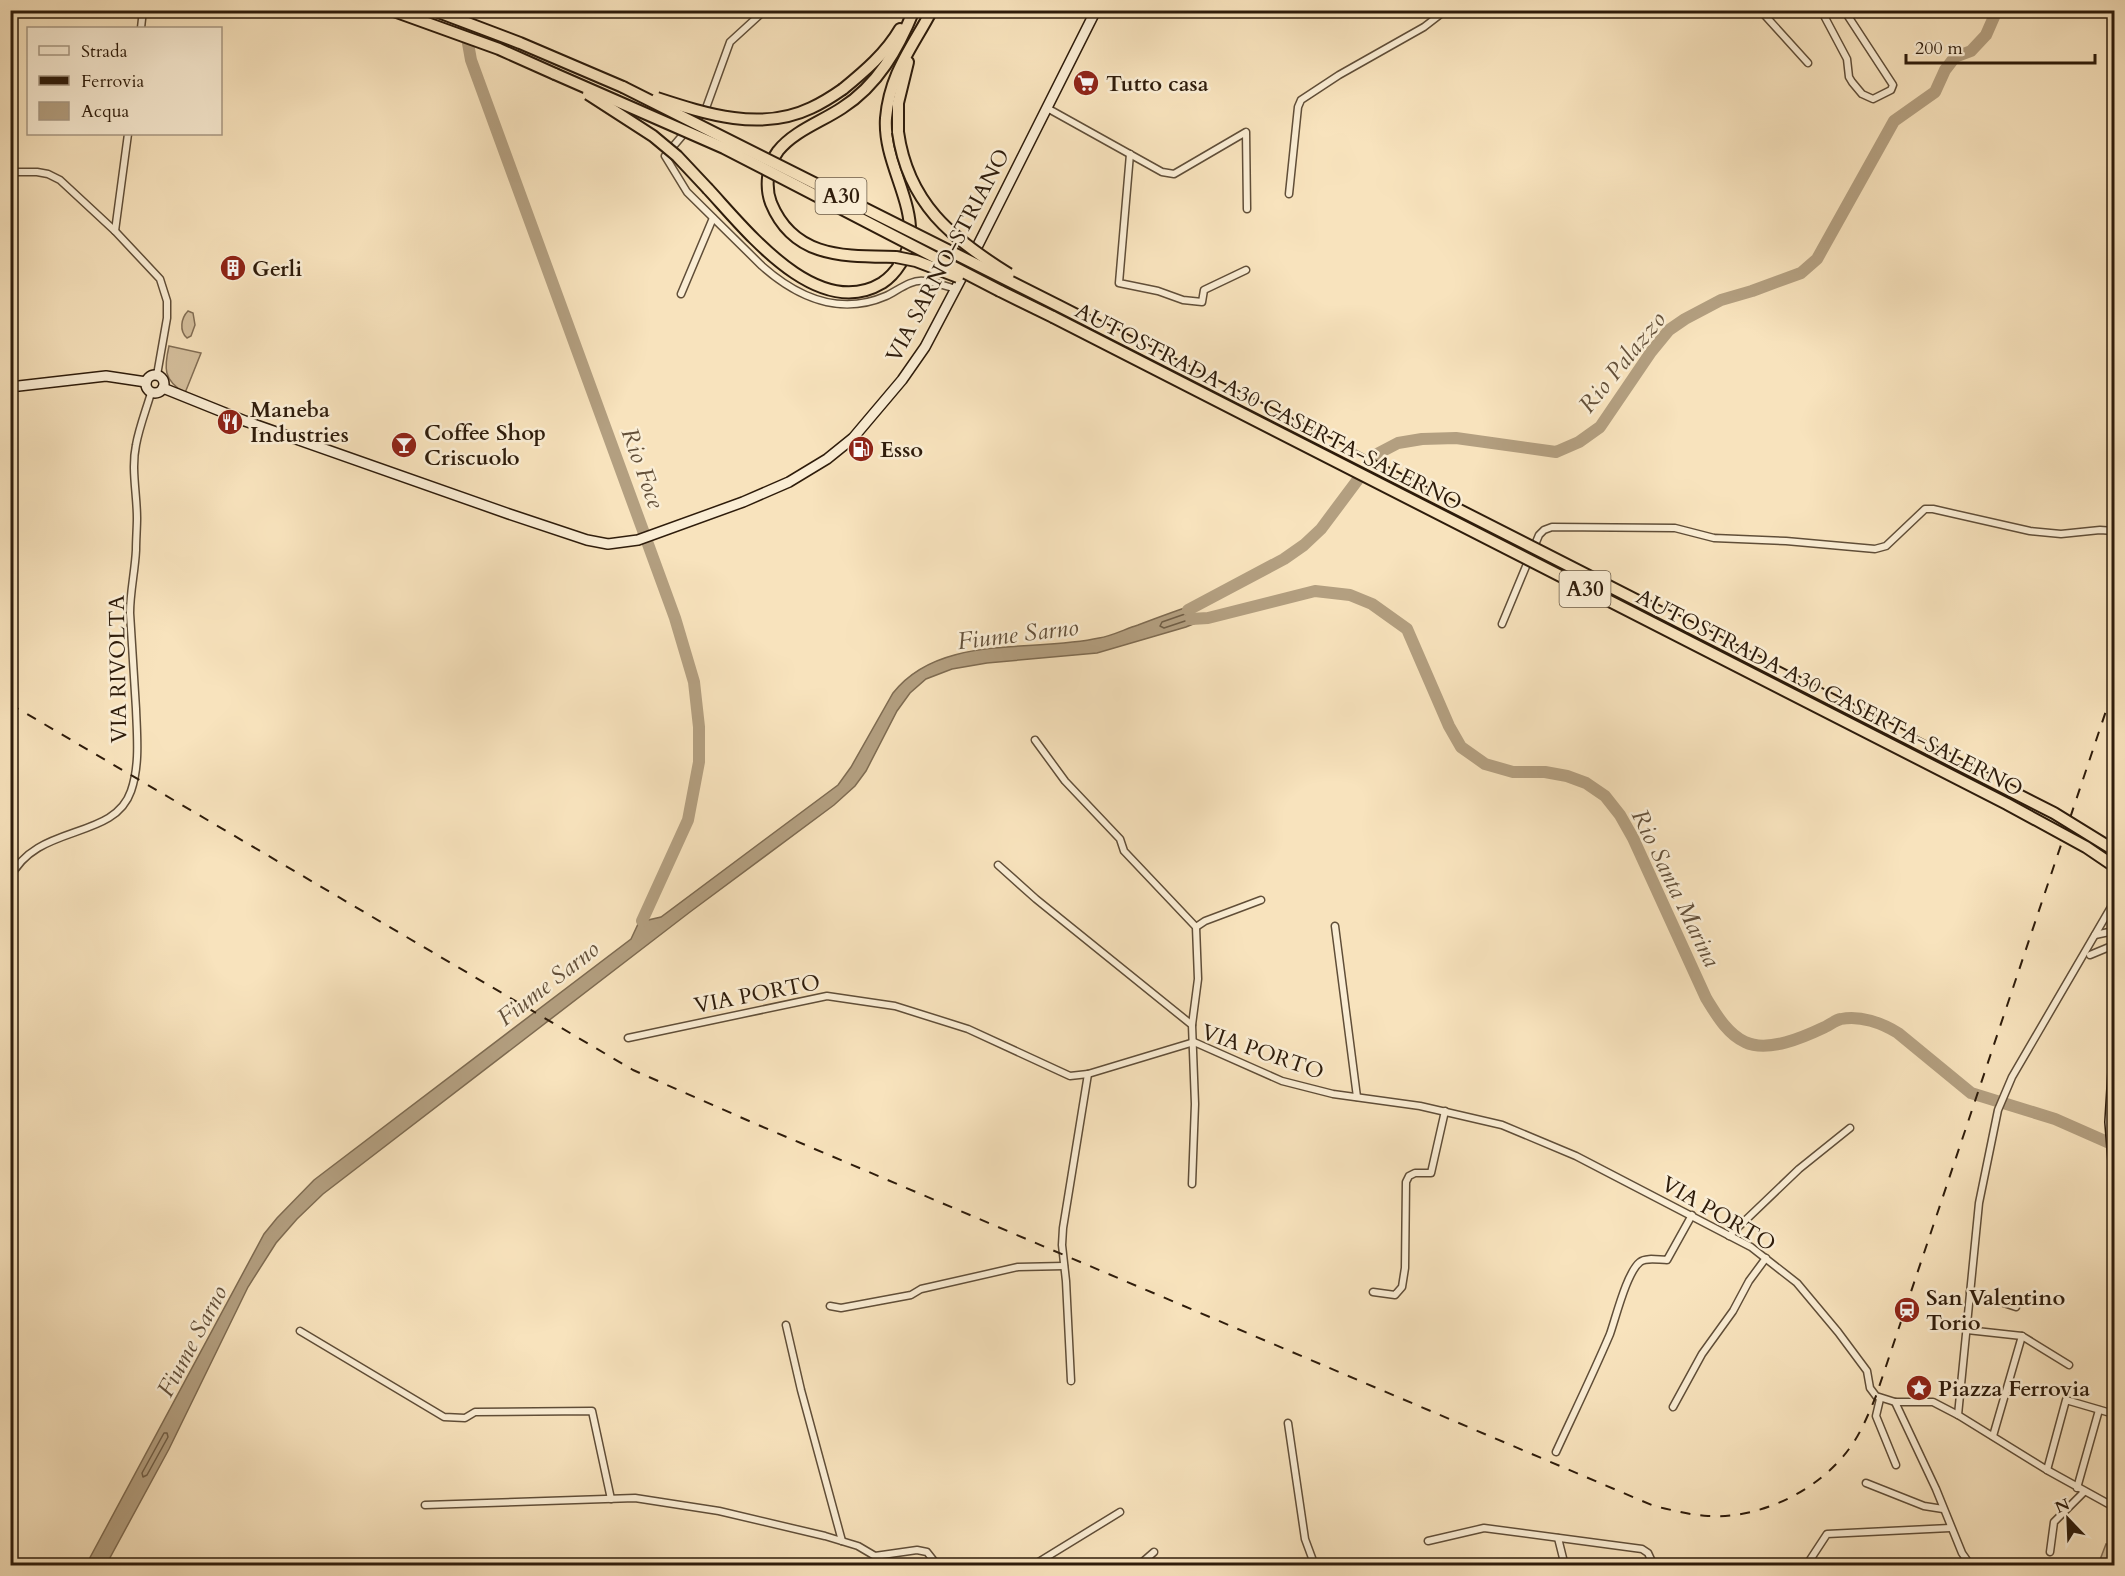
<svg xmlns="http://www.w3.org/2000/svg" width="2125" height="1576" font-family="Cardo,serif">
<style>
.green{fill:#d6c19f;stroke:#826e55;stroke-width:1.5}
.water{fill:#b39f80;stroke:#7e6b51;stroke-width:1.5}
.lines{fill:none;stroke-linecap:round;stroke-linejoin:round}
.shore{stroke:#705e46;stroke-width:1.5}
.river{stroke:#b39f80;stroke-width:12}
.street-casing{stroke:#604e38;stroke-width:9}
.secondary-casing{stroke:#2e1c0b;stroke-width:12}
.highway-casing{stroke:#2e1c0b;stroke-width:14}
.street{stroke:#faedd4;stroke-width:6}
.secondary{stroke:#faedd4;stroke-width:9}
.highway{stroke:#f8e3bd;stroke-width:10}
.rail{stroke:#2e1c0b;stroke-width:2;stroke-dasharray:10 10;stroke-linecap:butt}
.highway-bridge-casing{stroke:#2e1c0b;stroke-width:14;stroke-linecap:butt}
.highway-bridge{stroke:#f8e3bd;stroke-width:10}
.labels{text-anchor:middle;stroke-width:5;stroke-linejoin:round;paint-order:stroke}
.shield{fill:#faedd4;stroke:#6b5b47;stroke-width:1.5}
.shield-label{font-size:21px;font-weight:bold;fill:#2e1c0b}
.poi-label{font-size:22px;font-weight:bold;fill:#2e1c0b;stroke:#faedd4;text-anchor:start}
.street-label{font-size:22px;fill:#2e1c0b;stroke:#faedd4}
.water-label{font-size:24px;font-style:italic;fill:#63503a;stroke:#faedd4}
</style>
<rect width="100%" height="100%" fill="#f8e3bd"/>
<filter id="stains"><feTurbulence type="fractalNoise" baseFrequency=".00333" numOctaves="4"/><feColorMatrix values="0 0 0 0 .2 0 0 0 0 .09 0 0 0 0 .02 0 0 0 .5 -.17"/></filter>
<radialGradient id="worn" r=".72"><stop offset=".6" stop-color="#630" stop-opacity="0"/><stop offset="1" stop-color="#630" stop-opacity=".3"/></radialGradient>
<!-- green -->
<g class="green">
<path d="M 188,311 L 193,313 L 195,325 L 191,336 L 187,338 C 179,331 181,318 188,311 Z"/>
<path d="M 169,346 L 201,353 L 185,393 C 163,380 164,368 169,346 Z"/>
<path d="M 2106,1544 L 2114,1547 L 2114,1565 L 2098,1565 Z"/>
</g>
<!-- water -->
<path class="water" d="M 1202,602 L 1204,605 L 1195,610 L 1194,612 L 1196,617 L 1208,618 L 1186,627 L 1097,653 L 987,663 L 952,669 L 926,679 L 910,693 L 897,711 L 866,771 L 855,786 L 834,805 L 690,912 L 323,1194 L 297,1219 L 276,1243 L 248,1287 L 169,1449 L 106,1565 L 86,1565 L 264,1234 L 277,1218 L 314,1180 L 631,939 L 646,907 L 648,920 L 661,917 L 838,785 L 851,767 L 893,693 C 940,633 1033,653 1099,638 C 1112,636 1125,629 1138,625 C 1159,617 1181,609 1202,602 Z"/>
<g class="lines">
<!-- shore -->
<g class="shore">
<path d="M 1185,614 L 1189,616 L 1188,620 L 1164,628 L 1160,626 L 1162,622 Z"/>
<path d="M 164,1433 L 167,1433 L 168,1437 L 147,1475 L 143,1477 L 142,1473 Z"/>
</g>
<!-- river -->
<g class="river">
<path d="M 462,10 L 471,60 L 675,618 L 694,682 L 699,727 L 699,762 L 688,820 L 642,921"/>
<path d="M 1188,610 L 1284,559 L 1304,545 L 1321,529 L 1377,454 L 1398,443 L 1422,439 L 1456,438 L 1556,452 L 1579,442 L 1600,427 L 1651,352 L 1669,330 L 1685,319 L 1721,300 L 1752,291 L 1801,273 L 1817,259 L 1894,121 L 1935,92 L 1945,70 L 1955,57 L 1971,51 L 1986,35 L 1997,10"/>
<path d="M 1191,619 L 1208,618 L 1315,591 L 1350,595 L 1372,604 L 1407,629 L 1449,726 L 1461,747 L 1485,764 L 1513,772 L 1545,772 L 1567,776 L 1586,783 L 1605,796 L 1620,815 L 1633,838 L 1706,998 C 1716,1014 1727,1034 1745,1042 C 1768,1053 1804,1037 1825,1027 C 1830,1025 1835,1020 1841,1019 C 1860,1015 1882,1023 1898,1033 L 1971,1093 L 2055,1119 L 2114,1145"/>
</g>
<!-- street casing -->
<g class="street-casing">
<g id="street">
<path d="M 1760,10 L 1808,63"/>
<path d="M 1821,10 L 1847,59 L 1849,77 L 1852,82 L 1862,94 L 1873,99 L 1891,90 L 1893,85 L 1844,10"/>
<path d="M 141,28 L 143,10"/>
<path d="M 1047,108 L 1162,172 L 1174,174 L 1246,132 L 1247,209"/>
<path d="M 694,123 L 706,108 L 730,42 L 765,10"/>
<path d="M 687,130 L 665,156 L 687,192 L 762,266 C 797,297 840,316 886,296 C 897,291 911,279 924,281 C 935,282 946,286 956,289"/>
<path d="M 1130,154 L 1119,283 L 1158,291 L 1183,300 L 1202,302 L 1204,290 L 1246,270"/>
<path d="M 10,172 L 37,172 L 48,174 L 60,180 L 115,231 L 160,279 L 167,301 L 167,318 L 157,375"/>
<path d="M 1289,194 L 1298,107 L 1301,100 L 1339,75 L 1424,27 L 1446,10"/>
<path d="M 115,231 L 128,134"/>
<path d="M 681,294 L 713,218"/>
<path d="M 1502,624 L 1539,535 L 1544,530 L 1552,527 L 1675,528 L 1714,538 L 1786,541 L 1875,549 L 1886,546 L 1925,509 L 1933,509 L 2030,531 L 2061,534 L 2100,530 L 2114,531"/>
<path d="M 1035,740 L 1065,781 L 1120,839 L 1124,851 L 1196,927 L 1198,979 L 1192,1025"/>
<path d="M 998,865 L 1036,899 L 1192,1025 L 1195,1104 L 1192,1184"/>
<path d="M 10,878 C 36,823 114,841 131,791 C 140,765 137,736 136,709 C 134,677 132,645 130,613 C 130,592 135,571 136,550 C 136,539 137,528 137,518 C 137,494 131,469 136,445 C 139,428 146,410 151,393"/>
<path d="M 2114,902 L 2012,1077 L 1998,1110 L 1979,1203 L 1958,1415 L 2047,1470 L 2114,1507"/>
<path d="M 1335,926 L 1357,1097"/>
<path d="M 1196,927 L 1205,921 L 1261,900"/>
<path d="M 2095,935 L 2109,932 L 2114,933"/>
<path d="M 2090,955 L 2114,945"/>
<path d="M 628,1038 L 827,996 L 895,1006 L 968,1029 L 1070,1076 L 1088,1074 L 1194,1042 L 1282,1081 L 1333,1094 L 1420,1106 L 1502,1125 L 1576,1156 L 1751,1247 L 1797,1283 L 1838,1332 L 1867,1371 L 1870,1388 L 1876,1396 L 1895,1402 L 1933,1402 L 1958,1415"/>
<path d="M 1729,1236 L 1799,1169 L 1850,1128"/>
<path d="M 1373,1292 L 1395,1295 L 1402,1287 L 1405,1268 L 1406,1182 L 1409,1176 L 1415,1173 L 1431,1173 L 1445,1111"/>
<path d="M 1970,1292 L 2016,1307"/>
<path d="M 830,1306 L 841,1308 L 911,1295 L 921,1289 L 1018,1267 L 1064,1266"/>
<path d="M 786,1325 L 801,1390 L 842,1541"/>
<path d="M 1967,1330 L 2022,1336 L 2069,1365"/>
<path d="M 300,1331 L 444,1417 L 465,1418 L 475,1412 L 592,1411 L 611,1499"/>
<path d="M 1071,1381 L 1066,1281 L 1062,1245 L 1063,1228 L 1088,1074"/>
<path d="M 1880,1399 L 1876,1416 L 1896,1465"/>
<path d="M 1895,1402 L 1936,1489 L 1962,1553 L 1971,1566"/>
<path d="M 1673,1407 L 1702,1354 L 1733,1311 L 1749,1281 L 1766,1258"/>
<path d="M 1288,1423 L 1305,1539 L 1315,1566"/>
<path d="M 1993,1436 L 2022,1336"/>
<path d="M 1556,1452 C 1574,1413 1593,1374 1610,1334 C 1616,1317 1627,1272 1640,1262 C 1646,1257 1659,1260 1667,1260 L 1692,1215"/>
<path d="M 2047,1470 L 2066,1400 L 2114,1414"/>
<path d="M 1866,1483 L 1924,1506 L 1943,1509"/>
<path d="M 2077,1488 L 2099,1410"/>
<path d="M 425,1505 L 635,1498 L 719,1511 L 825,1536 L 858,1546 L 875,1556 L 917,1550 L 927,1552 L 938,1566"/>
<path d="M 2111,1505 L 2114,1493"/>
<path d="M 1558,1538 L 1565,1566"/>
<path d="M 1428,1541 L 1484,1528 L 1642,1549 L 1648,1553 L 1654,1566"/>
<path d="M 2050,1552 L 2054,1522 L 2084,1492"/>
<path d="M 1032,1566 L 1120,1512"/>
<path d="M 1138,1566 L 1154,1552"/>
<path d="M 1806,1566 L 1827,1534 L 1950,1528"/>
</g>
</g>
<!-- secondary casing -->
<g class="secondary-casing">
<g id="secondary">
<path d="M 973,255 L 1096,10"/>
<circle cx="155" cy="384" r="9"/>
<path d="M 10,387 L 106,376 L 146,382"/>
<path d="M 163,388 L 245,421 L 509,514 L 587,540 L 608,544 L 638,540 L 743,502 L 789,482 L 827,459 L 853,438 L 902,380 L 925,347 L 964,273"/>
<path d="M 2114,1056 L 2110,1122 L 2114,1173"/>
</g>
</g>
<!-- highway casing -->
<g class="highway-casing">
<g id="highway">
<path d="M 391,10 L 499,49 L 555,74"/>
<path d="M 433,10 L 520,43 L 623,87"/>
<path d="M 843,89 C 865,71 886,53 900,29"/>
<path d="M 898,132 L 898,103 L 908,62"/>
<path d="M 708,189 C 746,230 817,322 882,283 C 896,274 908,255 910,238 C 913,198 883,160 886,118 C 890,73 912,48 932,10"/>
<path d="M 896,257 C 845,256 794,259 771,203 C 765,187 767,166 778,151 C 794,131 821,122 842,108 C 878,85 898,49 914,10"/>
<path d="M 1000,291 L 1053,317"/>
</g>
</g>
<!-- street -->
<use href="#street" class="street"/>
<!-- secondary -->
<use href="#secondary" class="secondary"/>
<!-- highway -->
<use href="#highway" class="highway"/>
<!-- rail -->
<path class="rail" d="M 10,704 L 633,1070 L 756,1124 L 1654,1506 C 1672,1510 1690,1515 1708,1516 C 1760,1519 1818,1491 1849,1449 C 1861,1433 1868,1415 1876,1396 L 2114,687"/>
<!-- highway-bridge casing -->
<g class="highway-bridge-casing">
<g id="highway-bridge">
<path d="M 555,74 L 724,148 L 1000,291"/>
<path d="M 623,87 L 1059,306 L 2054,813 L 2114,850"/>
<path d="M 588,94 L 653,136 L 677,156 L 708,189"/>
<path d="M 657,98 C 706,114 761,132 811,108 C 822,103 833,96 843,89"/>
<path d="M 898,132 C 908,203 951,238 1009,274"/>
<path d="M 896,257 L 916,261 L 958,277"/>
<path d="M 1053,317 L 2007,804 L 2086,847 L 2114,866"/>
</g>
</g>
<!-- highway-bridge -->
<use href="#highway-bridge" class="highway-bridge"/>
</g>
<!-- icons -->
<defs>
<g id="supermarket-disc" transform="scale(1.35)"><circle r="9.5" fill="#8f2418" stroke="#faedd4"/><path d="M-6-5.5h2.5l.6 2H6L4.5 2H-2.5L-4.4-4H-6ZM-1.5 3.2a1.3 1.3 0 1 0 .1 0ZM3 3.2a1.3 1.3 0 1 0 .1 0Z" fill="#fff"/></g>
<g id="building-disc" transform="scale(1.35)"><circle r="9.5" fill="#8f2418" stroke="#faedd4"/><path d="M-4-6H4V6H1V3H-1V6H-4ZM-2.5-4.3h1.7v1.8h-1.7ZM.8-4.3h1.7v1.8H.8ZM-2.5-1h1.7V.8h-1.7ZM.8-1h1.7V.8H.8Z" fill="#fff"/></g>
<g id="restaurant-disc" transform="scale(1.35)"><circle r="9.5" fill="#8f2418" stroke="#faedd4"/><path d="M-5-6h1v4h1v-4h1v4h1v-4h1v5L-1.5 .5V6h-2V.5L-5-1ZM5-6V6H3V1.5H1.5Q1.5-4 5-6Z" fill="#fff"/></g>
<g id="bar-disc" transform="scale(1.35)"><circle r="9.5" fill="#8f2418" stroke="#faedd4"/><path d="M-6-5H6L.8 .8V4.5H3.5V6h-7V4.5H-.8V.8Z" fill="#fff"/></g>
<g id="fuel-disc" transform="scale(1.35)"><circle r="9.5" fill="#8f2418" stroke="#faedd4"/><path d="M-5.5-6h7V0h2V4h1.3V-2.5L3-4.5l.8-.8L6-3V5H2.5V1h-1V6h-7ZM-4.2-4.7v3.2H.2V-4.7Z" fill="#fff"/></g>
<g id="station-disc" transform="scale(1.35)"><circle r="9.5" fill="#8f2418" stroke="#faedd4"/><path d="M-3-6H3Q5-6 5-4V2Q5 4 3 4L4.5 6H3L1.5 4h-3L-3 6H-4.5L-3 4Q-5 4-5 2V-4Q-5-6-3-6ZM-3.5-4v3h7v-3ZM-3.5 1v1.5H-2V1ZM2 1v1.5H3.5V1Z" fill="#fff"/></g>
<g id="sight-disc" transform="scale(1.35)"><circle r="9.5" fill="#8f2418" stroke="#faedd4"/><path d="M0-6L1.8-2.2L6-1.7L2.9 1.2L3.7 5.4L0 3.3L-3.7 5.4L-2.9 1.2L-6-1.7L-1.8-2.2Z" fill="#fff"/></g>
</defs>
<g fill-rule="evenodd">
<use href="#supermarket-disc" x="1086" y="83"/>
<use href="#building-disc" x="233" y="268"/>
<use href="#restaurant-disc" x="230" y="422"/>
<use href="#bar-disc" x="404" y="445"/>
<use href="#fuel-disc" x="861" y="449"/>
<use href="#station-disc" x="1907" y="1310"/>
<use href="#sight-disc" x="1919" y="1388"/>
</g>
<g class="labels">
<!-- shield labels -->
<g class="shield">
<rect x="815.5" y="178" width="51" height="36" rx="4.5"/>
<rect x="1559.5" y="571" width="51" height="36" rx="4.5"/>
</g>
<g class="shield-label">
<text x="841" y="203">A30</text>
<text x="1585" y="596">A30</text>
</g>
<!-- poi labels -->
<g class="poi-label">
<text x="1106" y="91">Tutto casa</text>
<text x="252" y="276">Gerli</text>
<text x="250" y="417">Maneba<tspan x="250" dy="25">Industries</tspan></text>
<text x="424" y="440">Coffee Shop<tspan x="424" dy="25">Criscuolo</tspan></text>
<text x="880" y="457">Esso</text>
<text x="1926" y="1305">San Valentino<tspan x="1926" dy="25">Torio</tspan></text>
<text x="1938" y="1396">Piazza Ferrovia</text>
</g>
<!-- street labels -->
<g class="street-label">
<text transform="translate(947 255) rotate(-62)" y="8">VIA SARNO-STRIANO</text>
<text transform="translate(1269 406) rotate(27)" y="8">AUTOSTRADA A30 CASERTA-SALERNO</text>
<text transform="translate(117 669) rotate(-91)" y="8">VIA RIVOLTA</text>
<text transform="translate(1830 692) rotate(27)" y="8">AUTOSTRADA A30 CASERTA-SALERNO</text>
<text transform="translate(757 993) rotate(-11)" y="8">VIA PORTO</text>
<text transform="translate(1263 1051) rotate(19)" y="8">VIA PORTO</text>
<text transform="translate(1719 1213) rotate(30)" y="8">VIA PORTO</text>
</g>
<!-- water labels -->
<g class="water-label">
<text transform="translate(1622 362) rotate(-51)" y="8">Rio Palazzo</text>
<text transform="translate(643 468) rotate(70)" y="8">Rio Foce</text>
<text transform="translate(1018 634) rotate(-7)" y="8">Fiume Sarno</text>
<text transform="translate(1676 888) rotate(64)" y="8">Rio Santa Marina</text>
<text transform="translate(548 983) rotate(-38)" y="8">Fiume Sarno</text>
<text transform="translate(192 1341) rotate(-62)" y="8">Fiume Sarno</text>
</g>
</g>
<!-- margin -->
<rect width="2125" height="1576" fill="none" stroke="#f8e3bd" stroke-width="36"/>
<rect x="12" y="12" width="2101" height="1552" fill="none" stroke="#2e1c0b" stroke-width="3"/>
<rect x="18" y="18" width="2089" height="1540" fill="none" stroke="#2e1c0b" stroke-width="1.5"/>
<!-- legend -->
<rect x="27" y="27" width="195" height="108" fill="#faedd4" stroke="#a89984" stroke-width="1.5"/>
<rect x="39" y="46" width="30" height="9" fill="#faedd4" stroke="#a89984" stroke-width="1.5"/>
<text x="81" y="57" font-size="18" fill="#2e1c0b">Strada</text>
<rect x="39" y="76" width="30" height="9" fill="#2e1c0b" stroke="#a89984" stroke-width="1.5"/>
<text x="81" y="87" font-size="18" fill="#2e1c0b">Ferrovia</text>
<rect x="39" y="102" width="30" height="18" fill="#b39f80" stroke="#a89984" stroke-width="1.5"/>
<text x="81" y="117" font-size="18" fill="#2e1c0b">Acqua</text>
<!-- north arrow -->
<g transform="translate(2068 1519) rotate(337)" stroke="#faedd4" stroke-width="4.5" paint-order="stroke">
<path d="M0-4.5L10 22L0 15L-10 22Z" fill="#2e1c0b"/>
<text y="-9" font-size="16" font-weight="bold" text-anchor="middle" fill="#2e1c0b">N</text>
</g>
<!-- scale -->
<path d="M1906 54v9h189v-9" fill="none" stroke="#2e1c0b" stroke-width="3"/>
<text x="1915" y="54" font-size="18" fill="#2e1c0b" stroke="#faedd4" stroke-width="4.5" paint-order="stroke">200 m</text>
<rect width="100%" height="100%" filter="url(#stains)"/>
<rect width="100%" height="100%" fill="url(#worn)"/>
</svg>
